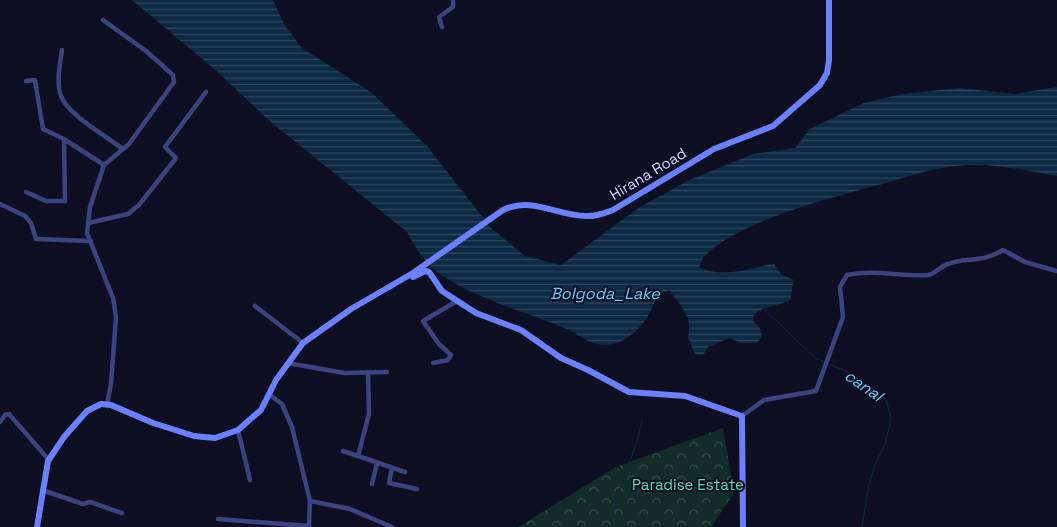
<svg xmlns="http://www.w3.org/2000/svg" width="1057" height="527" font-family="'Space Grotesk',sans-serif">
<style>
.park{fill:url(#park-crowns)}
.water{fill:url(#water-rules)}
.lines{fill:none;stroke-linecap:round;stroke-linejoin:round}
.stream{stroke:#0d2a44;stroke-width:1}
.street{stroke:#3b4481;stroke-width:4.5}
.secondary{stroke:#6b81fb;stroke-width:6}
.labels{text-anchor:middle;stroke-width:4;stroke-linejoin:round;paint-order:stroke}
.street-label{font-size:15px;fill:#d2d5fe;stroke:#0f0f23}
.park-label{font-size:15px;fill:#5fdca8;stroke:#0f0f23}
.water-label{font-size:16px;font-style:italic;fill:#63cffb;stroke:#0f0f23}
</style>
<defs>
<pattern id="park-crowns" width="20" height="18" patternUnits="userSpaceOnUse" patternTransform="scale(1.25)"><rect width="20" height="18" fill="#122d27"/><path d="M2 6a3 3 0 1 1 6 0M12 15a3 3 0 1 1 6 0" fill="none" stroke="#344b47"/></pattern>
<pattern id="water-rules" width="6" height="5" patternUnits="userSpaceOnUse" patternTransform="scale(1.25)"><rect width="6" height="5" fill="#0d2a44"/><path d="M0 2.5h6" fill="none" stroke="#2f4860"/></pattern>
</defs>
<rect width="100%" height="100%" fill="#0f0f23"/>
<!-- park -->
<path class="park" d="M 723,428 L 734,493 L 711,527 L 518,527 L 616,467 Z"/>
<!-- water -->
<path class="water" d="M 132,0 L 273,0 L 285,26 L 302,48 L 372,93 L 427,146 L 491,228 L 525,256 L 561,265 L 640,207 L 689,180 L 753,154 L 795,148 L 810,129 L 864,103 L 902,94 L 960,88 L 1015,94 L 1057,87 L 1057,176 C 1028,171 1000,164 971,165 C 941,165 910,176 882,184 C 834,197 742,220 707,254 C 703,257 701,262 699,267 C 721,279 750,268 774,264 L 782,275 L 794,280 L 790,300 C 778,306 765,306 754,314 L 753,320 L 761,330 L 762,336 L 757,343 L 742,343 L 729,338 L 708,347 L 703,355 L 695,354 L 688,337 C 694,318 680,305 669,290 L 656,297 C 649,321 630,345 603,345 C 588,344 582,336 569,330 C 528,312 481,301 443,276 C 427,265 416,249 407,232 L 271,122 L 213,68 Z"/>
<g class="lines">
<!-- stream -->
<g class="stream">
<path d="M 763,308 L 815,358 L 848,372 L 854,381 L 871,388 L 886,399 L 891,418 L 885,445 L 876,462 L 869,484 L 862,527"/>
<path d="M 612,527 C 614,489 635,458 642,421"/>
</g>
<!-- street -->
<g class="street">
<path d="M 103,20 L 146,51 L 173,75 L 174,82 L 129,144 L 104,165 L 90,207 L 87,233 L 113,298 L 116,317 L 111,384 L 107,405"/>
<path d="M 442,27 L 439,17 L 453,7 L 453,0"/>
<path d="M 62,50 C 60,64 56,82 61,96 C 68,115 106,136 123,149"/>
<path d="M 26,81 L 35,80 L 43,129 L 64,139"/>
<path d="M 26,192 L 46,201 L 65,201 L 64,139 L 104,165"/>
<path d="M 0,204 L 25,216 L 31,223 L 36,239 L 91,241"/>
<path d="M 88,223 L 128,214 L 139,205 L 176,158 L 165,147 L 206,92"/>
<path d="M 255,306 L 303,343"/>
<path d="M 288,363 L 344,373 L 387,372"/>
<path d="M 433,363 L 448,360 L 451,355 L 439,344 L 423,321 L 457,301"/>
<path d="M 270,395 L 282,404 L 292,427 L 310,501 L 309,527"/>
<path d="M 742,416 L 764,400 L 816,391 L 843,317 L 840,287 L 847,275 C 875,269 901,277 928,275 C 935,274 941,266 948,264 C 966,257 983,263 1003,250 L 1025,262 L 1057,271"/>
<path d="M 0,422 L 5,415 L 9,414 L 49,460"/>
<path d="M 238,430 L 250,480"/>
<path d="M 343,451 L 358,456 L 369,414 L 368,373"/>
<path d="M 358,456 L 405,472"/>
<path d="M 392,468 L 389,483 L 417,489"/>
<path d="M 372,484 L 377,463"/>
<path d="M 42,490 L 83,504 L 90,502 L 122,513"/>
<path d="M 310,501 L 350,509 L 392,527"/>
<path d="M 218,519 L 309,526"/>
</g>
<!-- secondary -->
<g class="secondary">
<path d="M 413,277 L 425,271 L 429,272 L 442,291 L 476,313 L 521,330 L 561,358 L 588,370 L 629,392 L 685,396 L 742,416 L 743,527"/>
<path d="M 37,527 L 48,461 L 64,437 L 87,411 L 101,404 L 111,405 L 153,423 L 194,436 L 215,438 L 238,430 L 261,410 L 276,380 L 303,343 L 351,309 L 413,273 L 503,210 C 532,196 557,216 586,216 C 595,217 604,213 613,210 L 714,149 L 773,126 L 820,85 L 827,73 L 829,60 L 829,0"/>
</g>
</g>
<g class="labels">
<!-- street labels -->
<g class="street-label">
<text transform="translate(648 174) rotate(-31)" y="5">Hirana Road</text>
</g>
<!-- park labels -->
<g class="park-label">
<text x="688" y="490">Paradise Estate</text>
</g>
<!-- water labels -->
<g class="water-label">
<text x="605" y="299">Bolgoda_Lake</text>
<text transform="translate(864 385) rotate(35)" y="6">canal</text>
</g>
</g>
</svg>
